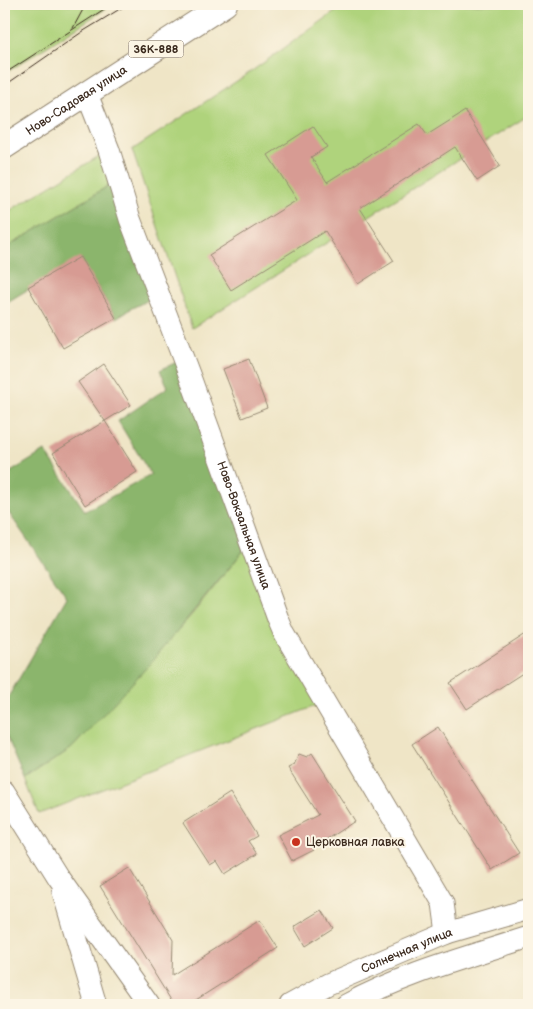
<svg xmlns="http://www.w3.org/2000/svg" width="533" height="1009" font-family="'Balsamiq Sans',sans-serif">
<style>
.green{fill:#afd37c;stroke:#757e4d}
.forest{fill:#8bb56c;stroke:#637045}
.building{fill:#d79b93}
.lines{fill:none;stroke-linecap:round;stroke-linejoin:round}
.secondary-casing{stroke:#958872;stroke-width:23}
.primary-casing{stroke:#958872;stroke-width:26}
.secondary{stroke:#fff;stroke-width:21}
.primary{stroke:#fff;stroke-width:24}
.tram{stroke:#3b2a1e;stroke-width:1}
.poi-dot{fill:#c8321e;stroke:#fcf5e5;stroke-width:2}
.labels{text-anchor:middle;stroke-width:4;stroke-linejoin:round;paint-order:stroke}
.shield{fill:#fcf5e5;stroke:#75675a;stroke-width:1}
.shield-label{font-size:11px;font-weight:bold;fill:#3b2a1e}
.street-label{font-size:12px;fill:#3b2a1e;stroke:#fcf5e5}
.poi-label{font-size:12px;fill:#3b2a1e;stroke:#fcf5e5;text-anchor:start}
</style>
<rect width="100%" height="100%" fill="#fcf5e5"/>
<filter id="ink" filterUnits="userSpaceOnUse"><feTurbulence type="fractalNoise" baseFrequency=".02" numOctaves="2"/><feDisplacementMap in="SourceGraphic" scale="10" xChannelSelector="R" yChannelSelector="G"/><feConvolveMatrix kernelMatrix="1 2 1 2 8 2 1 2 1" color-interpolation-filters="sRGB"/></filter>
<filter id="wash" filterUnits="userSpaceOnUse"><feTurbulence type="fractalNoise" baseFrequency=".0096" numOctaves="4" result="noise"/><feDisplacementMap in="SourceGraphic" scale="20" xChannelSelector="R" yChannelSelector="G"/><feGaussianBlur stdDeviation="1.12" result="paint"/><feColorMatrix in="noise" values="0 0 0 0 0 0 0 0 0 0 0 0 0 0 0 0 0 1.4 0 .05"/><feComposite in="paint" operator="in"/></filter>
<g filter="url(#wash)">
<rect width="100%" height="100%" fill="#efe5c6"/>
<!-- green -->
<g class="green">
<path d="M 4,4 L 113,4 L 4,74 Z"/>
<path d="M 346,4 L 529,4 L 529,115 L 192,328 L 132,150 L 249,73 Z"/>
<path d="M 109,150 L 118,180 L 4,249 L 4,214 Z"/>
<path d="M 249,544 L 318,705 L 39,814 L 25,779 L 72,748 L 194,612 Z"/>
</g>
<!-- forest -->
<g class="forest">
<path d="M 118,180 L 159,295 L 132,308 L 116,318 L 80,258 L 4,304 L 4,249 Z"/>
<path d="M 183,359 L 249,544 L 148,666 L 72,748 L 25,779 L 4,730 L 4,704 L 67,597 L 4,506 L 4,476 L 45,451 L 85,511 L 151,475 L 118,421 L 168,387 L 160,370 Z"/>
</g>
<g id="blocks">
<!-- building -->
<g class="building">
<path d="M 465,111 L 500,166 L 477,181 L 455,147 L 360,208 L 394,261 L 358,284 L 325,231 L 231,290 L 209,255 L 297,200 L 268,155 L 313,126 L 327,147 L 311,157 L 327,182 L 419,124 L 427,135 Z"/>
<path d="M 80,257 L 116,318 L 63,348 L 28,287 Z"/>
<path d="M 249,359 L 267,408 L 242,418 L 223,369 Z"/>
<path d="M 104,364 L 131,405 L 105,421 L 78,382 Z"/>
<path d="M 105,421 L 137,472 L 85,505 L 53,453 Z"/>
<path d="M 529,632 L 529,669 L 467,709 L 450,683 Z"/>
<path d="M 438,727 L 519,853 L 492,870 L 412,744 Z"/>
<path d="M 312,753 L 355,821 L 313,848 L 314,850 L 292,861 L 278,835 L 318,815 L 288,768 L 294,765 L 299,754 L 307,757 Z"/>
<path d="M 230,793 L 257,836 L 248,841 L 257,854 L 225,874 L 217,861 L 210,865 L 183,823 Z"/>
<path d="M 129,868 L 173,940 L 172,975 L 260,920 L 278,948 L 188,1005 L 174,1005 L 100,886 Z"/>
<path d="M 322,910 L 333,928 L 305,946 L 294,927 Z"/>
</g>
</g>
</g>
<g filter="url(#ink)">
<use href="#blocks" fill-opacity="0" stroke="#958872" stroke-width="1"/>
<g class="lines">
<!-- secondary casing -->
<g class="secondary-casing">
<g id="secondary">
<path id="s1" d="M 87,94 L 109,150 L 130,219 L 189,374 L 278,619 L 284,633 L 443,903 L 447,933"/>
<path d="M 4,791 L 58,877 L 149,1005"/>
<path d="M 63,892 L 96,1005"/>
<path id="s2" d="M 290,1005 L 328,984 L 447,933 L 529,909"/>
<path d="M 346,1005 C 403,974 468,957 529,937"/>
</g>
</g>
<!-- primary casing -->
<g class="primary-casing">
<g id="primary">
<path id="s3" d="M 4,147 L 225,4"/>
</g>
</g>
<!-- secondary -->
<use href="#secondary" class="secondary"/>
<!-- primary -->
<use href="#primary" class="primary"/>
<!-- tram -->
<g class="tram">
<path d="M 73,28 L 86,4"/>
<path d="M 4,74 L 112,4"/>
<path d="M 4,86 L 82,32 L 128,4"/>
</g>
</g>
</g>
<!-- markers -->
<circle class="poi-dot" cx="296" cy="842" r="5"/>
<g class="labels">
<!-- shield labels -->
<rect class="shield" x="128.5" y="40.5" width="55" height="17" rx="4"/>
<g class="shield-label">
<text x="156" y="53">36К-888</text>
</g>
<!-- street labels -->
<g class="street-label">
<text dy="4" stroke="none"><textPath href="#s3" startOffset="86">Ново-Садовая улица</textPath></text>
<text dy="4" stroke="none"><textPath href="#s1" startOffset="459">Ново-Вокзальная улица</textPath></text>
<text dy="4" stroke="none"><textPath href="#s2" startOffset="129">Солнечная улица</textPath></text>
</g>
<!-- poi labels -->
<g class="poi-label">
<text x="306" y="846">Церковная лавка</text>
</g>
</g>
<!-- margin -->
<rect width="533" height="1009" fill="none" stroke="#fcf5e5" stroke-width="20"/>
</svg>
